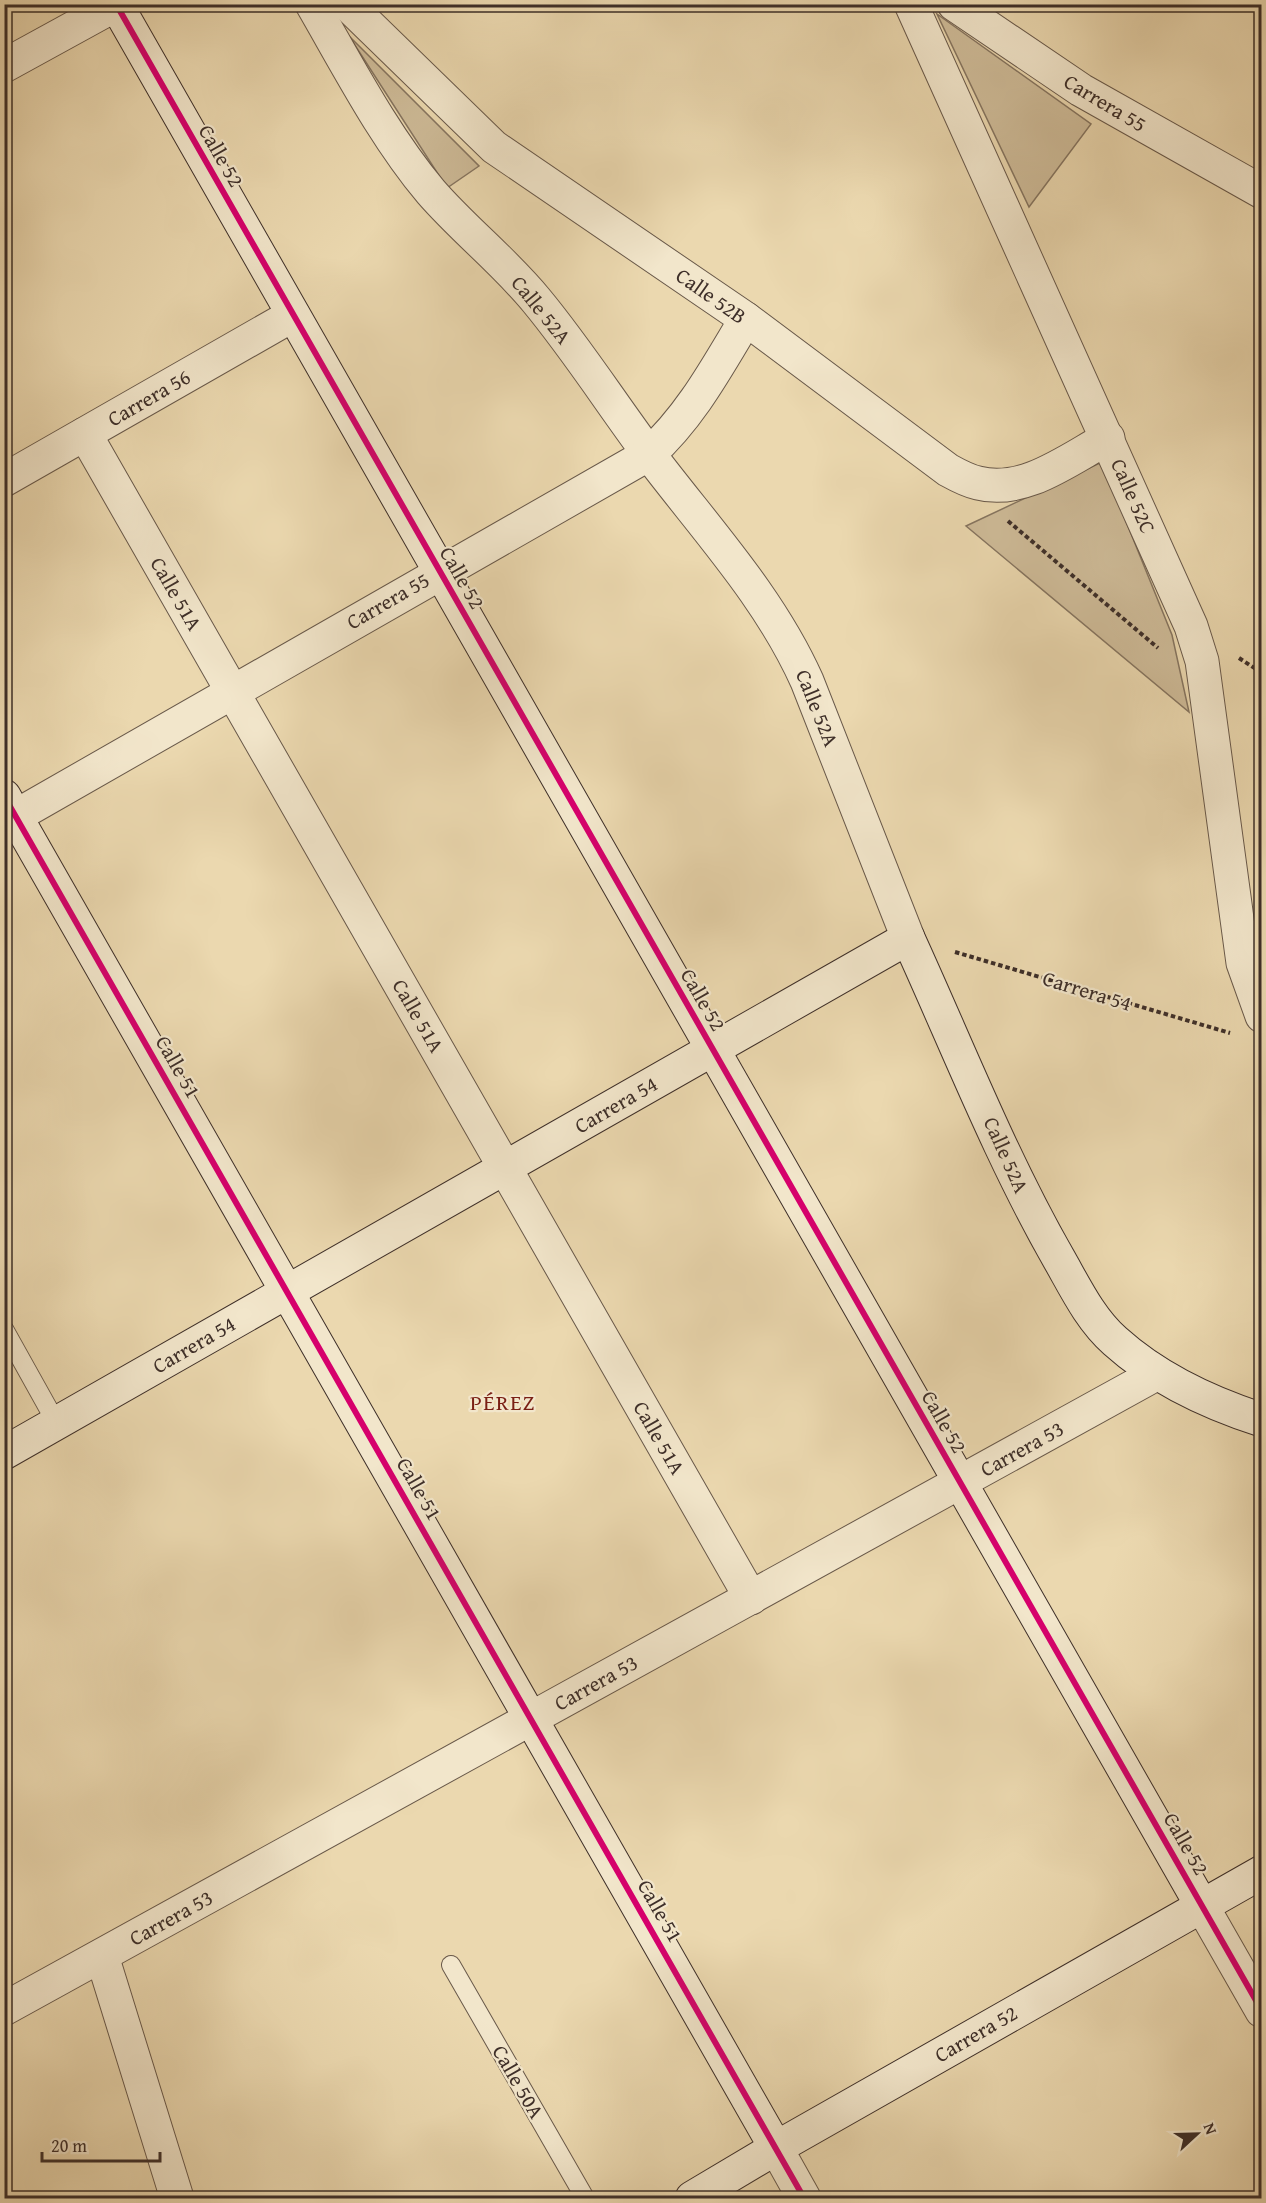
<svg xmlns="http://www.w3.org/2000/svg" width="1266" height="2203" font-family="'Gentium Book Plus',serif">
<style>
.green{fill:#cebb98;stroke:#867560;stroke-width:1.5}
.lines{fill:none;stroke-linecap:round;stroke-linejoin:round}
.lane-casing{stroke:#69594a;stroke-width:20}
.street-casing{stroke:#69594a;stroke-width:35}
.secondary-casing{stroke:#3e2f29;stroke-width:35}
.path{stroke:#3e2f29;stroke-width:4;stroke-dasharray:4.5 3;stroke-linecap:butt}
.lane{stroke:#f2e6cb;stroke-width:18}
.street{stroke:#f2e6cb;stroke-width:33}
.secondary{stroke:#f2e6cb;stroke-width:33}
.cycleway-casing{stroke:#f2e6cb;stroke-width:10}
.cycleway{stroke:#d6006c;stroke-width:6}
.labels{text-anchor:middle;stroke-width:4.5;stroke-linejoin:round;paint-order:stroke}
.street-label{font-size:21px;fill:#3e2f29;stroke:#f2e6cb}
.neighbourhood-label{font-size:22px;letter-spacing:1.5px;fill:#7a1f14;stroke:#f2e6cb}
</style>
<rect width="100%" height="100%" fill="#ebd8af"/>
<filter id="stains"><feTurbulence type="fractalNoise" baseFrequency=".00333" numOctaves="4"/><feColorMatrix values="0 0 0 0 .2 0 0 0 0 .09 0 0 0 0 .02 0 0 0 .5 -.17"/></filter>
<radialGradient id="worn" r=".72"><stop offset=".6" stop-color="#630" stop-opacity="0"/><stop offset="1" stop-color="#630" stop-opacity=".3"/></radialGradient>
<!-- green -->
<g class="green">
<path d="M 937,14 L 1091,124 L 1029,207 Z"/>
<path d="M 349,36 L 479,166 L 447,188 Z"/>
<path d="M 1102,462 L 1172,635 L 1189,712 L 966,526 Z"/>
</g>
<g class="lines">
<!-- lane casing -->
<g class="lane-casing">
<g id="lane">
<path d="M 4,1329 L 57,1424"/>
<path d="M 451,1965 L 585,2198"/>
</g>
</g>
<!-- street casing -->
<g class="street-casing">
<g id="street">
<path d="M 312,4 C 349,68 384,136 431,192 C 464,230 504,261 536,300 C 576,348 611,403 649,454 C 704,527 769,596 807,681 L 908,938"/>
<path d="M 347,4 L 494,147 L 746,319 L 948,470 C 957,475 968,481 978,483 C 1024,495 1069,459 1108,438"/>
<path d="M 911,4 L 1191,626 L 1202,661 L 1243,963 L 1262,1016"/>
<path d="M 954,4 L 1081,90 L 1262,192"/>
<path d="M 4,66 L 117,4"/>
<path d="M 85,434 L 751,1598"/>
<path d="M 4,480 L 293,315"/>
<path d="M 16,816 L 649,454 C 691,416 717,367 746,319"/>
<path d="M 1202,1906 L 1262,2011"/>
<path d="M 102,1956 L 177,2198"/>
<path d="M 4,2009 L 1156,1374"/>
<path d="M 776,2148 L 804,2198"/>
</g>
</g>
<!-- secondary casing -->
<g class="secondary-casing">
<g id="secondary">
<path d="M 116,4 L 1202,1906"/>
<path d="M 4,796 L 776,2148"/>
<path d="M 4,1453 L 908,938 C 957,1045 1000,1156 1059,1259 C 1075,1287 1090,1319 1115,1341 C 1156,1378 1209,1403 1262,1420"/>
<path d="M 692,2198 L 776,2148 L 1262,1872"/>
</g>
</g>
<!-- path -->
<g class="path">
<path d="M 1008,521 L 1158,648"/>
<path d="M 1239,658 L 1262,673"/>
<path d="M 955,952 L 1230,1033"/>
</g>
<!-- lane -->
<use href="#lane" class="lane"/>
<!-- street -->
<use href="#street" class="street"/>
<!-- secondary -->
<use href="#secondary" class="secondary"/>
<!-- cycleway casing -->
<g class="cycleway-casing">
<g id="cycleway">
<path d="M 116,4 L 1262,2011"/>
<path d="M 4,796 L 804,2198"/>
</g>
</g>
<!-- cycleway -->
<use href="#cycleway" class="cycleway"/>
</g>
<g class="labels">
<!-- street labels -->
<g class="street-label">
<text transform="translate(1105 103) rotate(31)" y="7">Carrera 55</text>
<text transform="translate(221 156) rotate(60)" y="7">Calle 52</text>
<text transform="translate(711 296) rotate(35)" y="7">Calle 52B</text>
<text transform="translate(541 310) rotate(51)" y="7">Calle 52A</text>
<text transform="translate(149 398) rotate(-30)" y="7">Carrera 56</text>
<text transform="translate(1133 496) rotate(66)" y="7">Calle 52C</text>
<text transform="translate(462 578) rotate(60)" y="7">Calle 52</text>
<text transform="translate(176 594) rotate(60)" y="7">Calle 51A</text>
<text transform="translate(388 601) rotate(-30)" y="7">Carrera 55</text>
<text transform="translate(817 708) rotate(68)" y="7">Calle 52A</text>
<text transform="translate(1087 991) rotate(17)" y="7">Carrera 54</text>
<text transform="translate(703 1000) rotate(60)" y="7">Calle 52</text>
<text transform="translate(418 1016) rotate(60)" y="7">Calle 51A</text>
<text transform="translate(178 1067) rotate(60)" y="7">Calle 51</text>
<text transform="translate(616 1105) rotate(-30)" y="7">Carrera 54</text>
<text transform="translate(1006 1155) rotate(66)" y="7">Calle 52A</text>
<text transform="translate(194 1345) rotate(-30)" y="7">Carrera 54</text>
<text transform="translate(944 1422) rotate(60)" y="7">Calle 52</text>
<text transform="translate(659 1438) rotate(60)" y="7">Calle 51A</text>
<text transform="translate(1022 1449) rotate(-29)" y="7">Carrera 53</text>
<text transform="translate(419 1489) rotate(60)" y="7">Calle 51</text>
<text transform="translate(596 1683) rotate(-29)" y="7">Carrera 53</text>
<text transform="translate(1186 1844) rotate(60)" y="7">Calle 52</text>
<text transform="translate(660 1911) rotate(60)" y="7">Calle 51</text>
<text transform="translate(171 1918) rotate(-29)" y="7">Carrera 53</text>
<text transform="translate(976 2034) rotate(-30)" y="7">Carrera 52</text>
<text transform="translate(518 2082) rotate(60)" y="7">Calle 50A</text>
</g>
<!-- neighbourhood labels -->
<g class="neighbourhood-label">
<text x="503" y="1410">PÉREZ</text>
</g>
</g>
<!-- margin -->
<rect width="1266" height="2203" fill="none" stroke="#ebd8af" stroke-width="24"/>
<rect x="6" y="6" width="1254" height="2191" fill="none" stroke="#3e2f29" stroke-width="3"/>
<rect x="12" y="12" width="1242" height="2179" fill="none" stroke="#3e2f29" stroke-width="1.5"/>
<!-- north arrow -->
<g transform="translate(1197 2134) rotate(68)" stroke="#f2e6cb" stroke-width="4.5" paint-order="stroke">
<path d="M0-4.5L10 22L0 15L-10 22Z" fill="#3e2f29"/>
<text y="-9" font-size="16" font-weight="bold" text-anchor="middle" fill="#3e2f29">N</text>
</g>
<!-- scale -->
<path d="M42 2152v9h118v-9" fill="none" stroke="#3e2f29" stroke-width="3"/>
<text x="51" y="2152" font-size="18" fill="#3e2f29" stroke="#f2e6cb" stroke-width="4.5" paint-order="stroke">20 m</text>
<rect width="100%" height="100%" filter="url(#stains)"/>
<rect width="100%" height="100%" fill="url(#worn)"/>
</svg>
